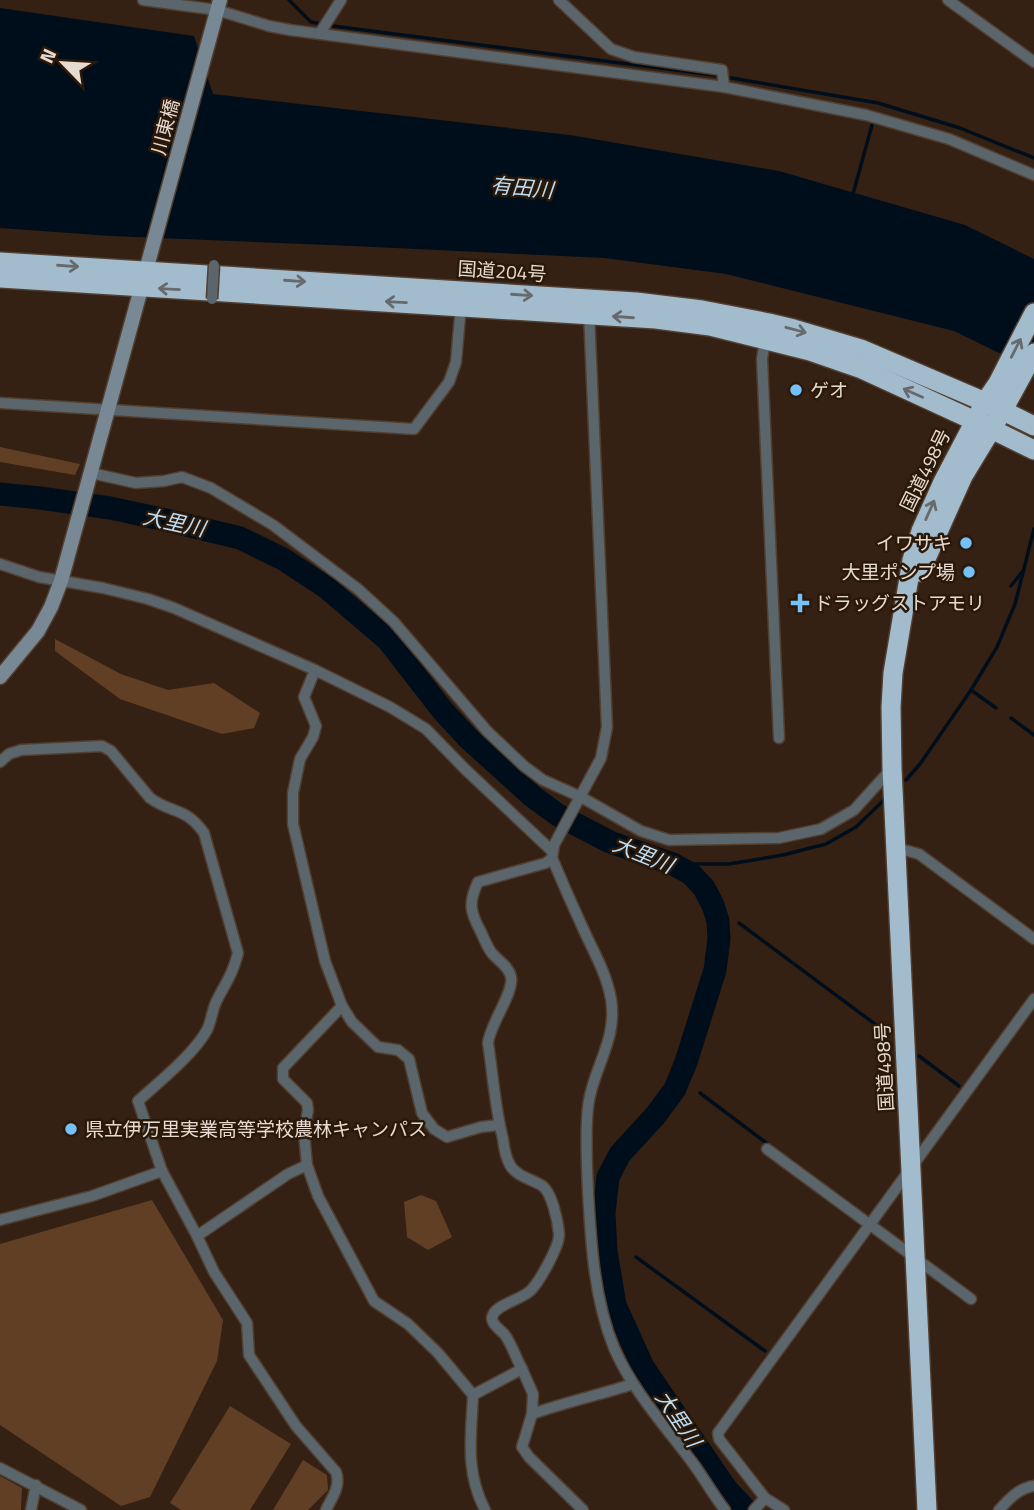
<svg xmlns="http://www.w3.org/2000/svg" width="1034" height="1510" font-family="'Titillium Web','Noto Sans JP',sans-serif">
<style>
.green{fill:#613f24}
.water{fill:#000e1b}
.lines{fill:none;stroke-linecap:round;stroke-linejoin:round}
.stream{stroke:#000e1b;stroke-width:3.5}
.river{stroke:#000e1b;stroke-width:23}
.street-casing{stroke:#513f31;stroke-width:13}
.secondary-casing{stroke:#513f31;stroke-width:17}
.highway-casing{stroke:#513f31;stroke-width:22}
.street{stroke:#5b656c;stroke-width:10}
.secondary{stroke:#788894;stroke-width:14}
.highway{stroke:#a2bcce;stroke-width:19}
.street-bridge-casing{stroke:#513f31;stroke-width:13;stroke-linecap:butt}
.street-bridge{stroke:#5b656c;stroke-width:10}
.oneway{stroke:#666a6c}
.poi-dot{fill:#73c1f6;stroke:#2a1809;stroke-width:2.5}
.labels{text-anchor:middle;stroke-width:5;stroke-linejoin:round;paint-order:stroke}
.street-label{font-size:19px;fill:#e7dad1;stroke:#2a1809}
.poi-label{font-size:19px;fill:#e7dad1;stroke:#2a1809;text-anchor:start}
.water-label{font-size:21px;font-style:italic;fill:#badcf5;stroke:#2a1809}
</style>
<rect width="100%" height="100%" fill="#342113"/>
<!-- green -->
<g class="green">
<path d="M 0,447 L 80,464 L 75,475 L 0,462 Z"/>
<path d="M 55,639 L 121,674 L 168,690 L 214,683 L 260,713 L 254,728 L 222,734 L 120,699 L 55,651 Z"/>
<path d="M 421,1195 L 436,1201 L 452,1237 L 428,1250 L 407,1237 L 404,1202 Z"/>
<path d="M 152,1200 L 223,1320 L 217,1361 L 150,1497 L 121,1506 L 0,1425 L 0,1244 Z"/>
<path d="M 230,1406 L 291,1444 L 250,1510 L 181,1510 L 170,1503 Z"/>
<path d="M 303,1460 L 327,1475 L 328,1490 L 308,1510 L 273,1510 Z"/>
<path d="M 0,1476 L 22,1488 L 21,1510 L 0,1510 Z"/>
</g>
<!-- water -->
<path class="water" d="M 0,8 L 194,36 L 213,94 L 570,135 L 779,171 L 965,225 L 1034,259 L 1034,370 L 954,331 L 726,274 L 604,258 L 353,246 L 111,236 L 0,228 Z"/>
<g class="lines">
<!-- stream -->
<g class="stream">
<path d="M 289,0 L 311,22 L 333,26 L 714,75 L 878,103 L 960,128 L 1034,158"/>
<path d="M 853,194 L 872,125"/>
<path d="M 1011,586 L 1022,572"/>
<path d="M 971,690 L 996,708"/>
<path d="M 1011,718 L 1034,735"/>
<path d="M 906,780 L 920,764 L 971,690 L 997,647 L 1015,604 L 1034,529"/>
<path d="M 673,864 L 729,864 L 783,855 L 826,844 L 856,827 L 886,798"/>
<path d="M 739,923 L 887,1033"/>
<path d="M 919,1056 L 959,1086"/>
<path d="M 700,1093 L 769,1145"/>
<path d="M 636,1257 L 765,1351"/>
</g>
<!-- river -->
<path class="river" d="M 0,494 L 40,498 L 110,508 L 166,520 L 240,538 L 283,559 L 327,588 L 388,640 L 443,711 L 468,738 L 532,796 L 558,815 L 610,842 L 673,864 L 691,874 L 704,888 L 713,905 L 718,921 L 719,939 L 715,970 L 686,1062 L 675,1089 L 655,1116 L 620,1154 L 608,1177 L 604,1213 L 606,1251 L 615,1305 L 643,1367 L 727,1490 L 746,1510"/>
<!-- street casing -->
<g class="street-casing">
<g id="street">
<path d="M 143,0 L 217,10 L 269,26 L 290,30 L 724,87 L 866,115 L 949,139 L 1034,175"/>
<path d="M 559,0 L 611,49 L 634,57 L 722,70 L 724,87"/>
<path d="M 948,0 L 1034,62"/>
<path d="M 320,33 L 341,0"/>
<path d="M 589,313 L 607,727 L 601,758 L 554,845 L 552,858 C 563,884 574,909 586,935 C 596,956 607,976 611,999 C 618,1041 592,1069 588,1107 C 585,1135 587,1164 588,1192 C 591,1244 594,1299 614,1348 C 632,1390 665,1426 692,1462 C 704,1478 713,1495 725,1510"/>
<path d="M 766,335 L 762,359 L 779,738"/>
<path d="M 0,403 L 414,429 L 449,382 L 456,362 L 461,305"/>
<path d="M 91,473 L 136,483 L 164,481 L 182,477 L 211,488 L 273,525 L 358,589 L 394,622 L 487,731 L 524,766 L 543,780 L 581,797 L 641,831 L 669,840 L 779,838 L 821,829 L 854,810 L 892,768"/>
<path d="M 0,564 L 39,577 L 103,588 L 148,599 L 174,608 L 315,670 L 390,707 L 426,729 L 466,770 L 552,851"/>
<path d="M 315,670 L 304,697 L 316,726 L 313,737 L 300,759 L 293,793 L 293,824 L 325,961 L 342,1006 L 352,1022 L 378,1047 L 398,1050 L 409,1059 L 422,1113 L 434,1129 L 447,1137 L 481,1127 L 499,1125"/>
<path d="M 0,762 L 9,754 L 21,750 L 102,746 L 111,751 L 150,798 C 172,814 186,807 204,833 L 238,953 C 233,973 227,981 218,998 C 212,1008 212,1020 207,1030 C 194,1054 159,1082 138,1101 L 162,1171 L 197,1236 L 214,1272 L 247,1323 L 249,1355 L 296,1426 L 336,1472 C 341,1487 332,1497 326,1510"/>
<path d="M 897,848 L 919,854 L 1034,939"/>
<path d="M 342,1006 L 283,1068 L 283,1079 L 307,1103 L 308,1110 L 304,1133 L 307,1165 L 318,1196 L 374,1301 L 408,1324 L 438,1353 L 473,1395"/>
<path d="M 767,1149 L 971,1299"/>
<path d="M 0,1220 L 92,1196 L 162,1171"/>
<path d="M 197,1236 L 288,1174 L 307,1165"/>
<path d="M 522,1369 L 533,1394 L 532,1414 L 522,1447 L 529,1457 L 583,1510"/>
<path d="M 532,1414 C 566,1402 599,1395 633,1384"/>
<path d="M 0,1468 L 81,1510"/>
<path d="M 31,1510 L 36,1485"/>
<path d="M 485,1510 C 465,1471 471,1438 473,1395 L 522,1369 C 516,1358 512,1345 505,1335 C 501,1330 492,1325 492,1318 C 493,1305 521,1300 530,1291 C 539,1283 560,1245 559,1234 C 558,1222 552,1191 541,1185 C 531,1179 516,1176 510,1165 C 506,1158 504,1148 503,1139 C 495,1108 493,1075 488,1043 C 490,1024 514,993 511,977 C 509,966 497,960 491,952 C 487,946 484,939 481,932 C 470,912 468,903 478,882 L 546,863 L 552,858"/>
<path d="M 754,1510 L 765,1498"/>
<path d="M 784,1510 L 765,1498 L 719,1439 L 718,1433 L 1034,999"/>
<path d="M 999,1510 C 1009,1499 1019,1488 1034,1486"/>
</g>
</g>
<!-- secondary casing -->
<g class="secondary-casing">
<path id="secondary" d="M 0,677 L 38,631 L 51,607 L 61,581 L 220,0"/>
</g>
<!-- highway casing -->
<g class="highway-casing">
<g id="highway">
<path d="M 0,262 L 636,302 L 702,310 L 769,323 L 794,329 L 861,349 L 985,402 L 1034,426"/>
<path d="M 0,278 L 656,319 L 710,326 L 810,351 L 862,369 L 975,421 L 1034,450"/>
<path d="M 920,572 L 963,476 L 1003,410 L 1034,353"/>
<path d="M 927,1510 L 892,768 L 891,707 L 893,673 L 912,560 L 921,531 L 943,482 L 985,402 L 998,383 L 1034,313"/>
</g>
</g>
<!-- street -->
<use href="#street" class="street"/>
<!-- secondary -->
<use href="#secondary" class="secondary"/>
<!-- highway -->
<use href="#highway" class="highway"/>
<!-- street-bridge casing -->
<g class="street-bridge-casing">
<path id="street-bridge" d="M 212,299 L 214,265"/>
</g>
<!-- street-bridge -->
<use href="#street-bridge" class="street-bridge"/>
</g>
<!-- one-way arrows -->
<defs><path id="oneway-shaft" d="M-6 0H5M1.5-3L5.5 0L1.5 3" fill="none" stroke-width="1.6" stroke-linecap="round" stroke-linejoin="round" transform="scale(1.75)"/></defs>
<g class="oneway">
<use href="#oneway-shaft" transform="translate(68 266) rotate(4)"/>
<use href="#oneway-shaft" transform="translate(295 281) rotate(4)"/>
<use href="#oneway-shaft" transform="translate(169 289) rotate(-177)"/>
<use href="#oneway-shaft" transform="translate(522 295) rotate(4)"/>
<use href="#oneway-shaft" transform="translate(396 302) rotate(-177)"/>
<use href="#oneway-shaft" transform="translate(623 317) rotate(-176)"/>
<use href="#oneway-shaft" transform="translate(796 330) rotate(15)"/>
<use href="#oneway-shaft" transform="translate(1016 348) rotate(-63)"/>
<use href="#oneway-shaft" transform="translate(913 393) rotate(-156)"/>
<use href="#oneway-shaft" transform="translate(930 510) rotate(-66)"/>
</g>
<!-- markers -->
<g class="poi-dot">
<circle cx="796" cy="390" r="7"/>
<circle cx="966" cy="543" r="7"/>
<circle cx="969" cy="572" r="7"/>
<path d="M796.5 592.5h7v7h7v7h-7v7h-7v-7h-7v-7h7z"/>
<circle cx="71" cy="1129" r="7"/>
</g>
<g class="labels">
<!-- street labels -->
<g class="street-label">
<text transform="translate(165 127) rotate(-75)" y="7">川東橋</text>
<text transform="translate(502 271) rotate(4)" y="7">国道204号</text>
<text transform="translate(925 470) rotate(-64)" y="7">国道498号</text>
<text transform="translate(884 1067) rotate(-93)" y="7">国道498号</text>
</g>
<!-- poi labels -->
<g class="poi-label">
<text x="810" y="397">ゲオ</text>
<text x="952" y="550" text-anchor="end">イワサキ</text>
<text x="955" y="579" text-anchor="end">大里ポンプ場</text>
<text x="814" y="610">ドラッグストアモリ</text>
<text x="85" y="1136">県立伊万里実業高等学校農林キャンパス</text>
</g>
<!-- water labels -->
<g class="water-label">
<text transform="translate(522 188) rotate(5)" y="7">有田川</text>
<text transform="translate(174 523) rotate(12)" y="7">大里川</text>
<text transform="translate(643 855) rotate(22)" y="7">大里川</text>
<text transform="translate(678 1419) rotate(56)" y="7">大里川</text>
</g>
</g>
<!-- north arrow -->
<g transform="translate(63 63) rotate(295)" stroke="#2a1809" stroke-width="5" paint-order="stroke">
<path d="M0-5L12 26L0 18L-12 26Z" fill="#e7dad1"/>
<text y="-10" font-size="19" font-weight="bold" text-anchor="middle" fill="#e7dad1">N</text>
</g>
</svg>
